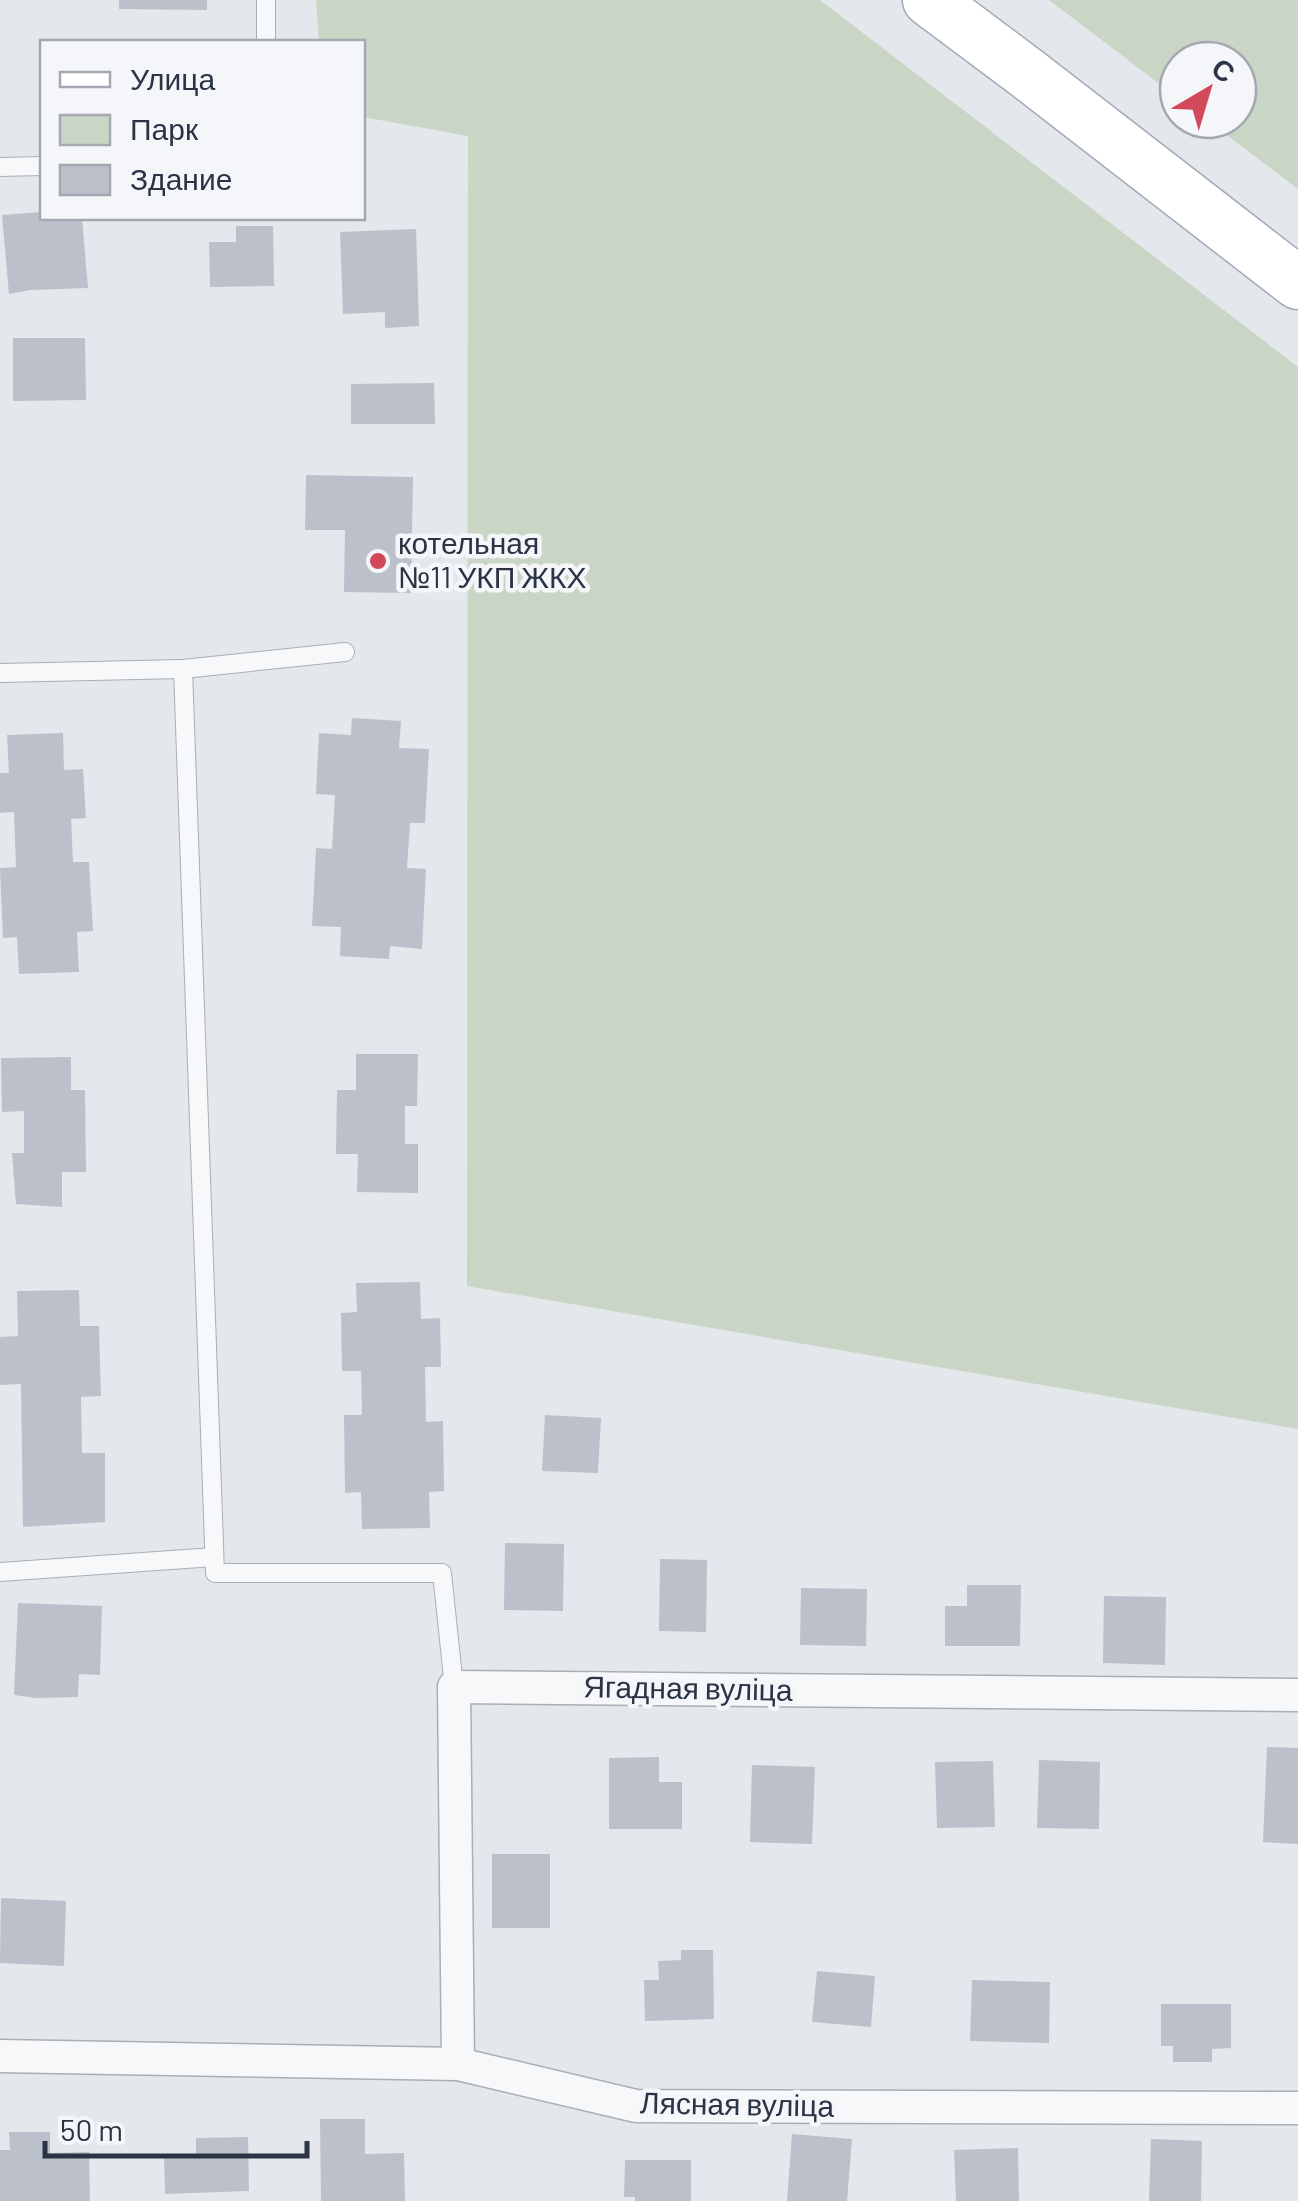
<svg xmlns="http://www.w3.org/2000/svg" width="1298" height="2201" font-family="Barlow,sans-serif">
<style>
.green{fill:#c9d6c5}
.building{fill:#bbc0ca}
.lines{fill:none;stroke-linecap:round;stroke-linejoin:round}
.service-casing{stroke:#a9aeb7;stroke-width:20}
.minor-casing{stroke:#a9aeb7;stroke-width:35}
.primary-casing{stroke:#a3abb8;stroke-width:55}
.service{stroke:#f7f8fa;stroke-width:18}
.minor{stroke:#f7f8fa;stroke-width:32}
.primary{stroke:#fff;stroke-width:52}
.poi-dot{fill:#d1495b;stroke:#f4f6f9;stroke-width:4}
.labels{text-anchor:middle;stroke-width:9;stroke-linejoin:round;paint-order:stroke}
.poi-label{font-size:30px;fill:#2b3445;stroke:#f4f6f9;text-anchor:start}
.street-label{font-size:30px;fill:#2b3445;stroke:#f4f6f9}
</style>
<rect width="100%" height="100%" fill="#e4e7ec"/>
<!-- green -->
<g class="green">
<path d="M 316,0 L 820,0 L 1298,367 L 1298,1429 L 467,1286 L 468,136 L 363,117 L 362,42 L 319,42 Z"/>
<path d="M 1049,0 L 1298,0 L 1298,189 L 1207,120 L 1238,120 L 1238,60 L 1178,60 L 1178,98 Z"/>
</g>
<!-- building -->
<g class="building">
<path d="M 119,0 L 207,0 L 207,10 L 119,9 Z"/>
<path d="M 42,212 L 42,218 L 82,218 L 88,288 L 30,290 L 9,294 L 2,215 Z"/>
<path d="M 236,226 L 273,226 L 274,286 L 210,287 L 209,242 L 236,242 Z"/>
<path d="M 416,229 L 419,326 L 385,328 L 385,312 L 343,314 L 340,232 Z"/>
<path d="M 13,338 L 85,338 L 86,400 L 13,401 Z"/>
<path d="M 434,383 L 435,424 L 351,424 L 351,384 Z"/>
<path d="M 306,475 L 413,477 L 411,593 L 344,592 L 345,530 L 305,530 Z"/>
<path d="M 352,718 L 401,721 L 399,748 L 429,749 L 425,823 L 410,823 L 407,868 L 426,869 L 422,949 L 390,946 L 389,959 L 340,956 L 341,927 L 312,926 L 316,848 L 332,849 L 335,795 L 316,794 L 319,733 L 351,735 Z"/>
<path d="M 63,733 L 64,770 L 83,769 L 86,818 L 71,819 L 73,862 L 89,862 L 93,931 L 77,932 L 79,972 L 19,974 L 17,937 L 3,938 L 0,868 L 16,867 L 14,812 L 0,813 L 0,773 L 9,773 L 7,735 Z"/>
<path d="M 356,1054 L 418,1054 L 417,1106 L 405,1106 L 405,1144 L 418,1144 L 418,1193 L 357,1192 L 358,1154 L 336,1154 L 337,1090 L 356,1090 Z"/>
<path d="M 71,1057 L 71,1090 L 85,1090 L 86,1172 L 62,1172 L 62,1207 L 16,1204 L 12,1153 L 24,1153 L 24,1111 L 2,1112 L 1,1058 Z"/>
<path d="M 420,1282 L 421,1319 L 440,1318 L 441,1367 L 425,1367 L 426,1422 L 443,1421 L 444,1491 L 429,1492 L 430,1528 L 362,1529 L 361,1492 L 345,1493 L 344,1415 L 362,1415 L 361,1371 L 342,1371 L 341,1313 L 357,1312 L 356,1283 Z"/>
<path d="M 79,1290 L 80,1326 L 99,1326 L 101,1396 L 81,1397 L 82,1453 L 105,1453 L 105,1522 L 23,1527 L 21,1384 L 0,1385 L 0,1337 L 18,1336 L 17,1291 Z"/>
<path d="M 545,1415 L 601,1418 L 598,1473 L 542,1471 Z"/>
<path d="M 505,1543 L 564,1544 L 563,1611 L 504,1610 Z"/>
<path d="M 660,1559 L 707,1560 L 706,1632 L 659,1631 Z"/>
<path d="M 967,1585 L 1021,1585 L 1020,1646 L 945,1646 L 945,1606 L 967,1606 Z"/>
<path d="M 801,1588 L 867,1589 L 866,1646 L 800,1645 Z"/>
<path d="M 1104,1596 L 1166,1597 L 1165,1665 L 1103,1663 Z"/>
<path d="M 18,1603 L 102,1606 L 100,1675 L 79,1674 L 78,1697 L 36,1698 L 14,1695 Z"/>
<path d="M 1267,1747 L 1298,1748 L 1298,1844 L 1263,1842 Z"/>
<path d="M 659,1757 L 659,1782 L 682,1782 L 682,1829 L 609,1829 L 609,1758 Z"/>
<path d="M 1039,1760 L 1100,1762 L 1099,1829 L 1037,1828 Z"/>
<path d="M 993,1761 L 995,1827 L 937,1828 L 935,1762 Z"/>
<path d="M 752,1765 L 815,1767 L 812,1844 L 750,1842 Z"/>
<rect x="492" y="1854" width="58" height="74"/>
<path d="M 1,1898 L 66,1901 L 64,1966 L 0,1963 Z"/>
<path d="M 681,1950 L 713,1950 L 714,2019 L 645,2021 L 644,1980 L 659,1980 L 658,1961 L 681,1960 Z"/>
<path d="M 817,1971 L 875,1976 L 871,2027 L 812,2022 Z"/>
<path d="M 972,1980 L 1050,1982 L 1049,2043 L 970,2041 Z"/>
<path d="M 1161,2004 L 1231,2004 L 1231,2048 L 1212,2049 L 1212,2062 L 1173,2062 L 1173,2046 L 1161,2046 Z"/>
<path d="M 320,2119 L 365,2119 L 365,2154 L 404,2153 L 405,2201 L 321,2201 Z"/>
<path d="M 9,2132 L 50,2132 L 50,2153 L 89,2152 L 90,2201 L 0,2201 L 0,2150 L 10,2150 Z"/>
<path d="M 792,2134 L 852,2139 L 847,2201 L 787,2201 Z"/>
<path d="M 248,2137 L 249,2191 L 165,2194 L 164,2155 L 196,2154 L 196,2138 Z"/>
<path d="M 1151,2139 L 1202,2141 L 1201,2201 L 1149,2201 Z"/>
<path d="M 1018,2148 L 1019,2201 L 956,2201 L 954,2150 Z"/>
<path d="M 625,2160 L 691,2160 L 691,2201 L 635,2201 L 635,2197 L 624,2197 Z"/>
</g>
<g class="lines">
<!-- service casing -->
<g class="service-casing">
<g id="service">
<path d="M 266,0 L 266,42"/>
<path d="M 0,167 L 42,166"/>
<path d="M 183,669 L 345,652"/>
<path d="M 0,673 L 183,669 L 215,1573 L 442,1573 L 454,1687"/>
<path d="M 0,1572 L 214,1557"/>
</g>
</g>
<!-- minor casing -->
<g class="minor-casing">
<g id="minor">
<path d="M 0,2056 L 458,2064 L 636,2106 L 1298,2108"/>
<path d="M 458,2064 L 454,1687 L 1298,1695"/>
</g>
</g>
<!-- primary casing -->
<g class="primary-casing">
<path id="primary" d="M 929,0 L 1028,74 L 1298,283"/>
</g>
<!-- service -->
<use href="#service" class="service"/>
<!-- minor -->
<use href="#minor" class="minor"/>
<!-- primary -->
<use href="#primary" class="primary"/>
</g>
<!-- markers -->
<circle class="poi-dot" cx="378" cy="561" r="10"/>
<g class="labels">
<!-- poi labels -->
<g class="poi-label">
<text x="398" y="554">котельная<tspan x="398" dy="34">№11 УКП ЖКХ</tspan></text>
</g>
<!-- street labels -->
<g class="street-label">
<text transform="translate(688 1689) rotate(1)" y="10">Ягадная вуліца</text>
<text transform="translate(737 2105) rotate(1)" y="10">Лясная вуліца</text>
</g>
</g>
<!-- legend -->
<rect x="40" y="40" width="325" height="180" fill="#f4f6f9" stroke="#a4a8b1" stroke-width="2.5"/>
<rect x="60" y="72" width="50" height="15" fill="#ffffff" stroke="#a4a8b1" stroke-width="2.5"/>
<text x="130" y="90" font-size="30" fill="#2b3445">Улица</text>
<rect x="60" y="115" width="50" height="30" fill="#c9d6c5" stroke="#a4a8b1" stroke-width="2.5"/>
<text x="130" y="140" font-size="30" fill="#2b3445">Парк</text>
<rect x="60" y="165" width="50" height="30" fill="#bbc0ca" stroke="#a4a8b1" stroke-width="2.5"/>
<text x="130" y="190" font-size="30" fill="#2b3445">Здание</text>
<!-- north arrow -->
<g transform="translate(1208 90) rotate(38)"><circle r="48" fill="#f4f6f9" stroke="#a4a8b1" stroke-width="2.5"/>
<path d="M0-8L18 38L0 25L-18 38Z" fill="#d1495b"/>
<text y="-15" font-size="28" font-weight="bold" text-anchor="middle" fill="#2b3445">С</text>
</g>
<!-- scale -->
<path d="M45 2141v15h262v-15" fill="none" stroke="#2b3445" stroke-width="5"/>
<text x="60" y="2141" font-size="30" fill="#2b3445" stroke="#f4f6f9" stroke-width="8" paint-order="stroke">50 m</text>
</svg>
